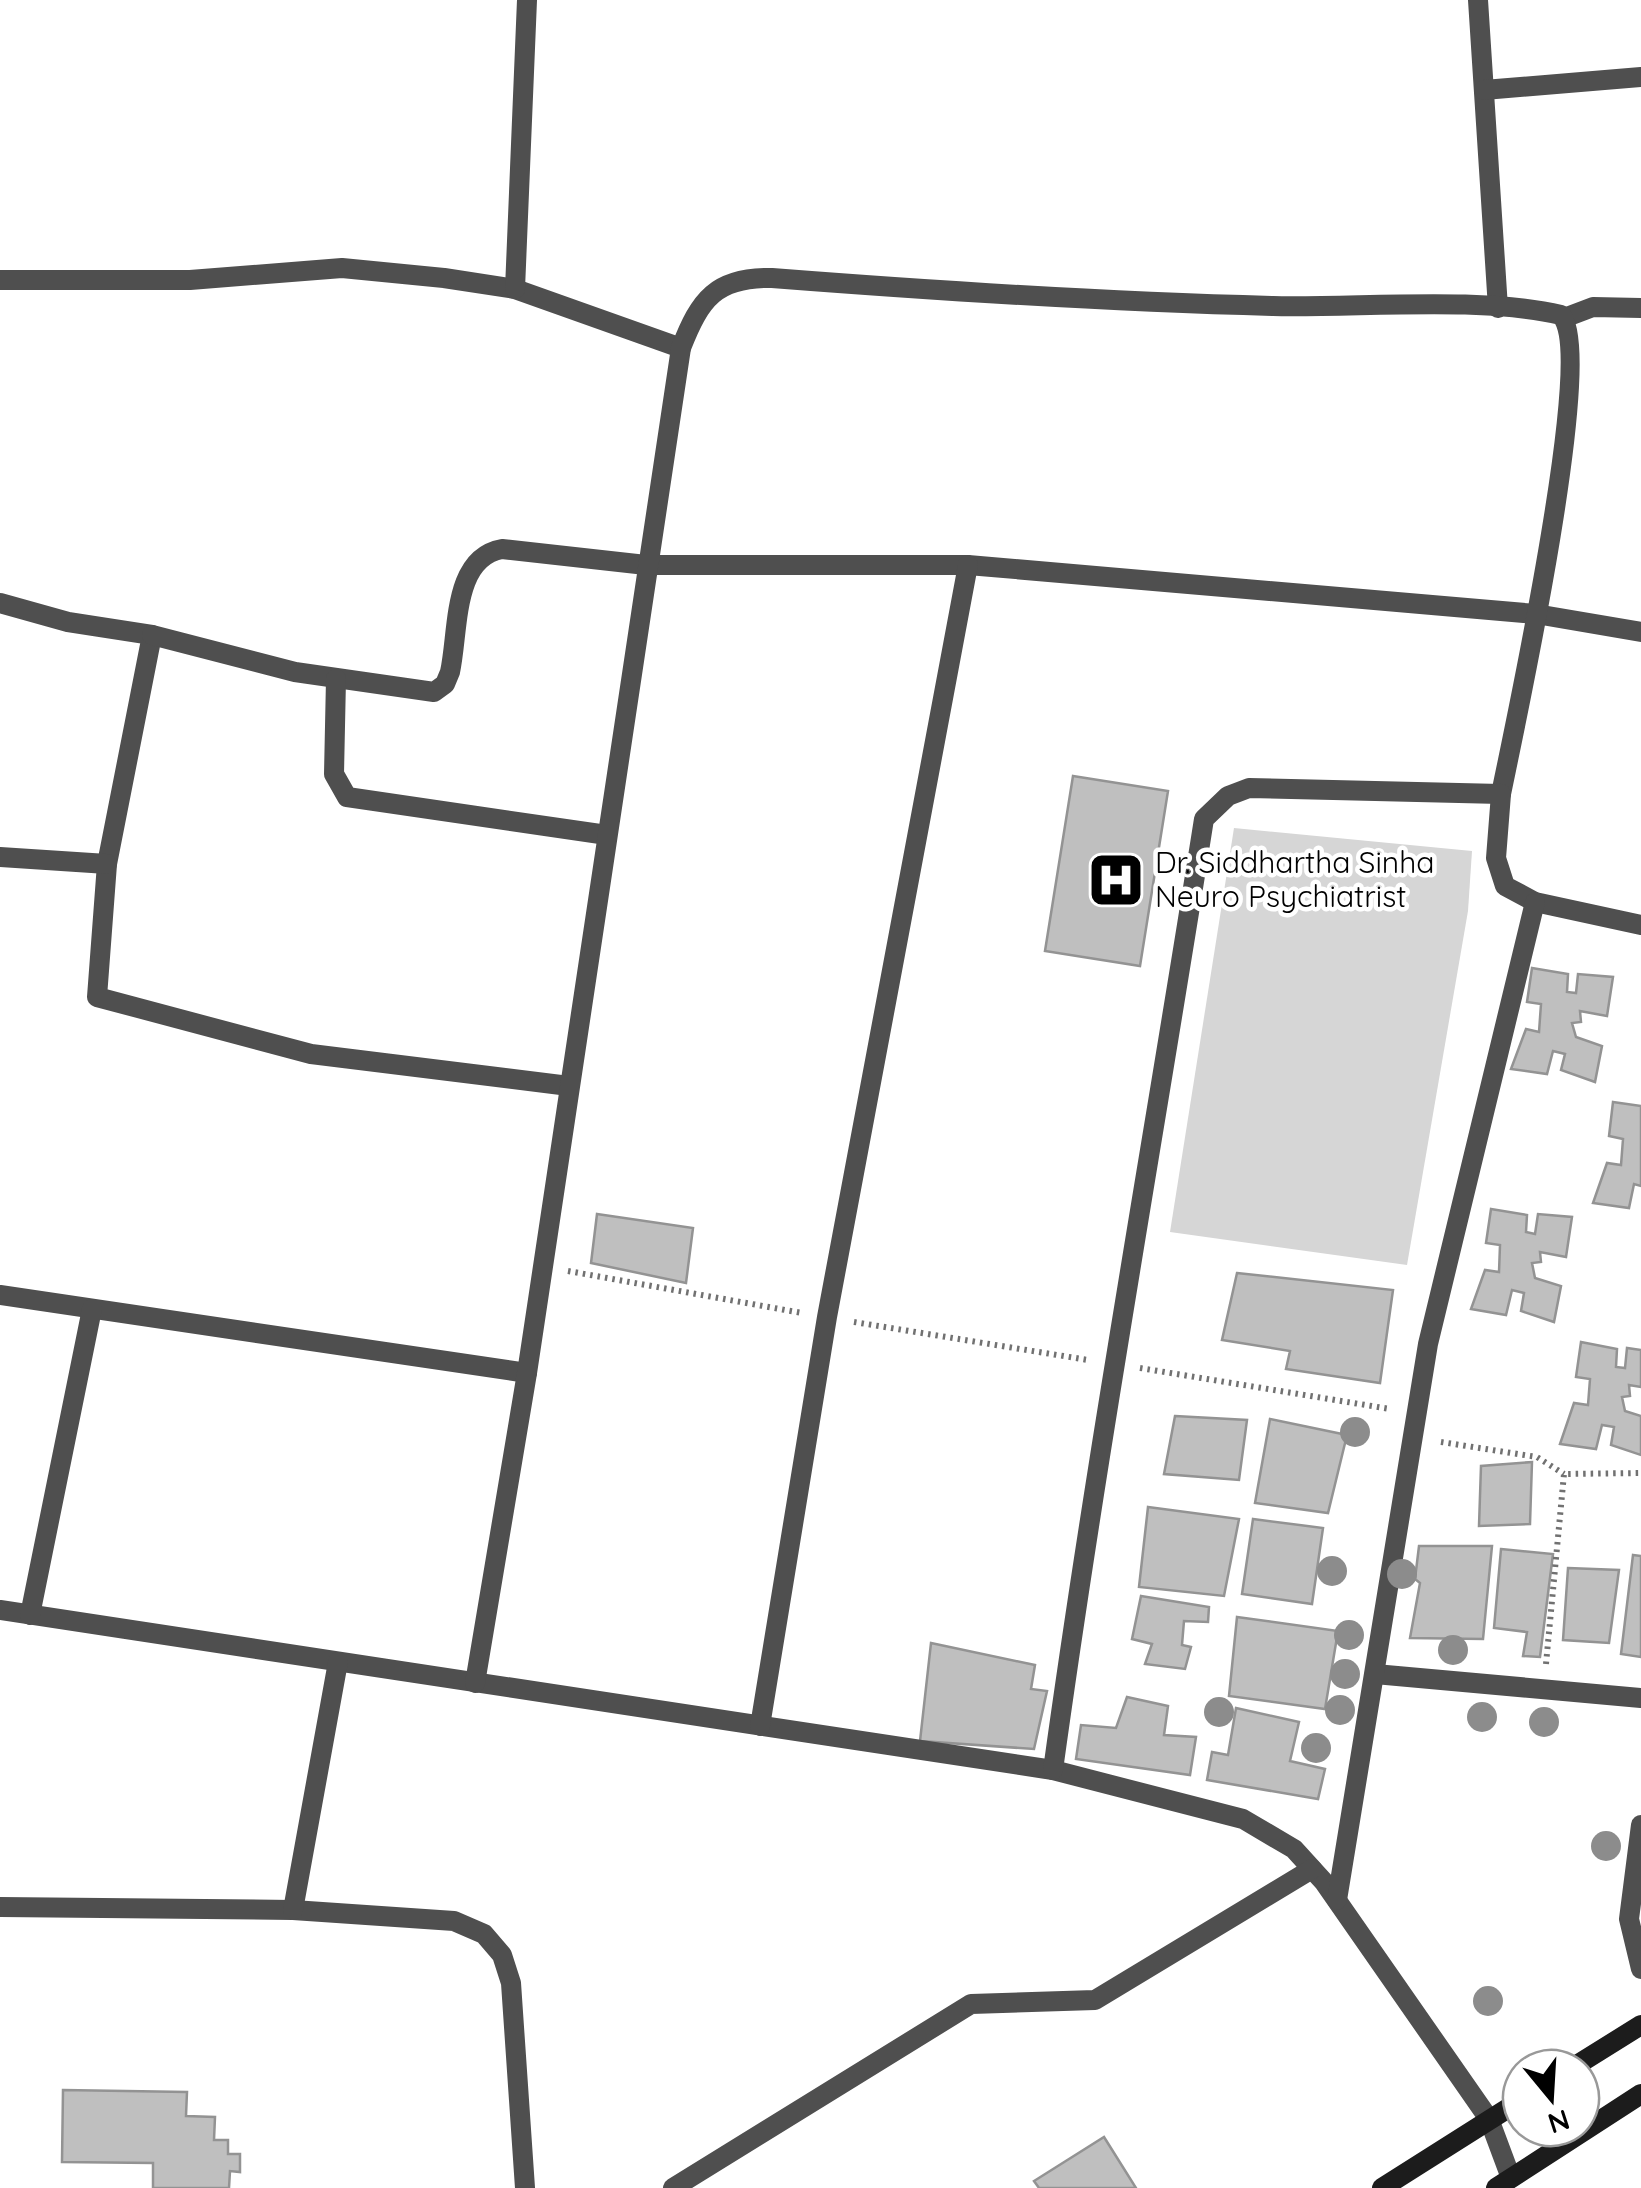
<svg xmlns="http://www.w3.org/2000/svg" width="1641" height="2188" font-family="Quicksand,sans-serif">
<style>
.green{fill:#d6d6d6}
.building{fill:#bfbfbf;stroke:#939393;stroke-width:2.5}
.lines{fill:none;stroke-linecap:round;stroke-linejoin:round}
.path{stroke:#717171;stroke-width:6;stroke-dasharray:2.5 5;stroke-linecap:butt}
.street{stroke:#4f4f4f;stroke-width:20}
.secondary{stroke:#1c1c1c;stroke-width:20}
.tree{fill:#8c8c8c}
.labels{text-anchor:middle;stroke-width:9;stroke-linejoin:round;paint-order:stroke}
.poi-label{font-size:30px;fill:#000;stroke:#fff;text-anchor:start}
</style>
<rect width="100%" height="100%" fill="#fff"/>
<!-- green -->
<path class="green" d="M 1234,828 L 1472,851 L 1468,911 L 1407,1265 L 1170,1232 Z"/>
<!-- building -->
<g class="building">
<path d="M 1073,776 L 1168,791 L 1140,966 L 1045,951 Z"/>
<path d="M 1532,968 L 1568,974 L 1567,992 L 1576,993 L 1578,974 L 1613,977 L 1607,1016 L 1580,1011 L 1581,1022 L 1572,1023 L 1576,1037 L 1602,1046 L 1595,1082 L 1561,1070 L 1565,1054 L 1553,1051 L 1547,1074 L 1511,1069 L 1526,1029 L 1539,1032 L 1541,1004 L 1527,1002 Z"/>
<path d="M 1613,1102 L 1641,1106 L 1641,1186 L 1634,1184 L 1629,1208 L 1593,1203 L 1607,1163 L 1621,1165 L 1623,1139 L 1609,1136 Z"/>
<path d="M 1491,1209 L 1527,1215 L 1526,1232 L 1535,1234 L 1538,1214 L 1572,1217 L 1566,1257 L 1540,1252 L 1541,1262 L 1532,1263 L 1535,1278 L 1561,1286 L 1554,1322 L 1521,1311 L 1524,1293 L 1512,1290 L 1506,1315 L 1471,1309 L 1485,1270 L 1499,1272 L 1500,1245 L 1486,1243 Z"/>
<path d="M 597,1214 L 693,1228 L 686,1283 L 591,1263 Z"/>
<path d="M 1237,1273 L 1393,1290 L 1380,1383 L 1286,1369 L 1290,1351 L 1222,1340 Z"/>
<path d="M 1581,1342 L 1617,1349 L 1616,1367 L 1625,1368 L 1627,1348 L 1641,1350 L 1641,1387 L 1629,1385 L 1630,1396 L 1622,1397 L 1625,1411 L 1641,1416 L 1641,1455 L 1611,1445 L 1614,1427 L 1602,1425 L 1596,1449 L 1560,1444 L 1574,1403 L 1588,1405 L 1590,1379 L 1576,1377 Z"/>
<path d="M 1175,1416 L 1247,1420 L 1239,1480 L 1164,1474 Z"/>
<path d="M 1270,1419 L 1347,1435 L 1328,1513 L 1255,1503 Z"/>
<path d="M 1532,1462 L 1530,1524 L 1479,1526 L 1481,1466 Z"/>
<path d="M 1148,1507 L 1239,1519 L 1224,1596 L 1139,1587 Z"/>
<path d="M 1253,1519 L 1323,1528 L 1312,1604 L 1242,1594 Z"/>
<path d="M 1419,1546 L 1492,1546 L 1483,1639 L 1410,1638 L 1420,1583 L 1415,1579 Z"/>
<path d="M 1501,1549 L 1553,1554 L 1540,1657 L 1523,1656 L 1527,1632 L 1494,1628 Z"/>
<path d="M 1633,1555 L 1641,1556 L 1641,1657 L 1621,1654 Z"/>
<path d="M 1568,1568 L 1619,1570 L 1609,1643 L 1563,1640 Z"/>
<path d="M 1141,1596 L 1209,1607 L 1208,1622 L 1184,1621 L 1182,1645 L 1191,1647 L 1185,1669 L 1145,1664 L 1152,1644 L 1132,1639 Z"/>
<path d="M 1237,1617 L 1338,1631 L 1325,1709 L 1229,1696 Z"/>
<path d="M 931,1643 L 1035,1665 L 1031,1689 L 1047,1691 L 1034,1749 L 920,1741 Z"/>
<path d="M 1127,1697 L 1168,1706 L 1164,1735 L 1196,1737 L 1190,1775 L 1076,1759 L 1081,1725 L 1116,1728 Z"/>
<path d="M 1236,1708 L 1299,1722 L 1290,1761 L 1325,1769 L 1318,1799 L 1207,1780 L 1212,1752 L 1228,1755 Z"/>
<path d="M 63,2090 L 187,2092 L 186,2116 L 215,2117 L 214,2140 L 228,2140 L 228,2154 L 240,2154 L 240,2172 L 230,2171 L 229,2188 L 153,2188 L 153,2163 L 62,2162 Z"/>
<path d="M 1104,2137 L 1136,2188 L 1039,2188 L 1034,2181 Z"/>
</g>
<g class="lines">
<!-- path -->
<g class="path">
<path d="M 568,1271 L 802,1313"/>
<path d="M 854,1322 L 1088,1360"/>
<path d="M 1140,1368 L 1390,1409"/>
<path d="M 1441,1442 L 1537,1457 L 1564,1474"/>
<path d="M 1546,1664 L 1564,1474 L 1641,1473"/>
</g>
<!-- street -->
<g class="street">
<path d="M 1478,0 L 1498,308"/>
<path d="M 1484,90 L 1641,77"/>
<path d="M 0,280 L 190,280 L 342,268 L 444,278 L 515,289 L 681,348"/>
<path d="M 515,289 L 527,0"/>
<path d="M 1564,318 L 1593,307 L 1641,308"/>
<path d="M 0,603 L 68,622 L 152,635 L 107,864 L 97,997 L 311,1054 L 569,1086"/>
<path d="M 152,635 L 295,672 L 434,692 L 445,684 L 450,672 C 459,631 452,558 502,549 L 646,565 L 968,565 L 1536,614 L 1641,632"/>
<path d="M 336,679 L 334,774 L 347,797 L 607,835"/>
<path d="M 0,857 L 107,864"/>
<path d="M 0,1295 L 527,1373"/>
<path d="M 0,1610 L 1053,1770 L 1243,1819 L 1294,1849 L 1324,1882 L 1489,2119 L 1511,2178"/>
<path d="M 30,1615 L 92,1309"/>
<path d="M 1375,1674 L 1641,1698"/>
<path d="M 475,1683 L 527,1373 L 681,348 C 700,299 716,277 772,278 C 939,291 1106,302 1273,306 C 1359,308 1480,296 1561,315 C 1596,355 1515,725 1501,794"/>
<path d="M 760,1726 L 827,1317 L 968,565"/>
<path d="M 1053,1770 C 1097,1452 1154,1136 1204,819 L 1228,796 L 1249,788 L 1501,794 L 1496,858 L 1505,886 L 1535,902 L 1641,925"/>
<path d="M 1641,1825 L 1629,1919 L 1641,1969"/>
<path d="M 1337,1900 L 1428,1344 L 1535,902"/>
<path d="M 0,1907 L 293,1910 L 454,1921 L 484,1934 L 502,1955 L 511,1983 L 525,2188"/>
<path d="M 293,1910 L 338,1662"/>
<path d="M 673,2188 L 971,2004 L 1095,2000 L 1312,1869"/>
</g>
<!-- secondary -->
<g class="secondary">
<path d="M 1572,2068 L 1641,2025"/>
<path d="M 1382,2188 L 1521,2100"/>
<path d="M 1496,2188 L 1641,2094"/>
</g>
</g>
<!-- trees -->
<g class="tree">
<circle cx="1355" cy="1432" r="15"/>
<circle cx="1332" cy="1571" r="15"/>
<circle cx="1402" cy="1574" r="15"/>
<circle cx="1349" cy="1635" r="15"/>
<circle cx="1453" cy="1650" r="15"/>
<circle cx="1345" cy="1674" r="15"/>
<circle cx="1340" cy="1710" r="15"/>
<circle cx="1219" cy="1712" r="15"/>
<circle cx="1482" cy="1717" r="15"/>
<circle cx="1544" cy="1722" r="15"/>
<circle cx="1316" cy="1748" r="15"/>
<circle cx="1606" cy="1846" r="15"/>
<circle cx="1488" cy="2001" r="15"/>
</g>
<!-- icons -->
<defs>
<g id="hospital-square" transform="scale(2.875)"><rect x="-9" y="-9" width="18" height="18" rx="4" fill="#000" stroke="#fff"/><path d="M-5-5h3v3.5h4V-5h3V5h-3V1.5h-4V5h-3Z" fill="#fff"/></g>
</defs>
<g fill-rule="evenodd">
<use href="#hospital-square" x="1116" y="880"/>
</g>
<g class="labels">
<!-- poi labels -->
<g class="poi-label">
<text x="1155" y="873">Dr. Siddhartha Sinha<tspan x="1155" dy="34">Neuro Psychiatrist</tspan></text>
</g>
</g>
<!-- north arrow -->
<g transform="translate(1551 2098) rotate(162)"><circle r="48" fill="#ffffff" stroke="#999999" stroke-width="2.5"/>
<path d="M0-8L18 38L0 25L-18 38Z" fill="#000000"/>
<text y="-15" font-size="28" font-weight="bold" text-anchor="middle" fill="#000000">N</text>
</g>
</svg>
